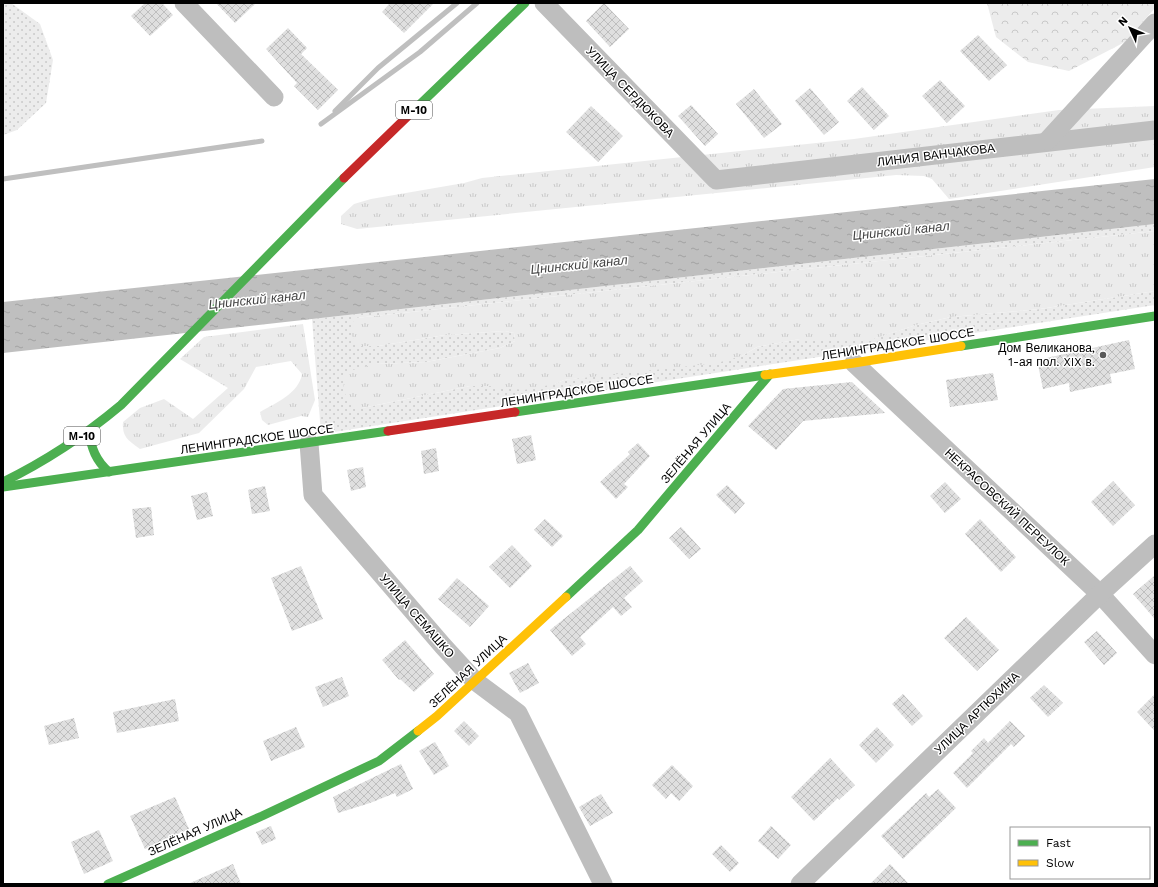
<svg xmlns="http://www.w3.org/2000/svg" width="1158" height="887" font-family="'Work Sans',sans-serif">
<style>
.grass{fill:url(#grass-dots)}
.forest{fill:url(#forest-crowns)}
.park{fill:url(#park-tufts)}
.water{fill:url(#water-ripples)}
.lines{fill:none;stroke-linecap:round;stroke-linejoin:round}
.stream{stroke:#bfbfbf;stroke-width:5}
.building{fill:url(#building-cross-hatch)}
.street{stroke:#bebebe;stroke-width:19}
.fast{stroke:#4caf50;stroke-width:9}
.slow{stroke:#ffc107;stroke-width:9}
.jam{stroke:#c62828;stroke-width:9}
.poi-dot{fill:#595959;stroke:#fff;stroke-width:1.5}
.labels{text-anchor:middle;stroke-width:3;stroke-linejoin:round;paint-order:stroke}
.shield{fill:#fff;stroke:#4c4c4c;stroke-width:1}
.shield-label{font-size:11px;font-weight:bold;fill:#000}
.street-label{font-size:12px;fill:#000;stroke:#fff}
.poi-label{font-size:12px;fill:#000;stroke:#fff;text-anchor:end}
.water-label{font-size:13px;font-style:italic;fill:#444;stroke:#fff}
</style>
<defs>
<pattern id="grass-dots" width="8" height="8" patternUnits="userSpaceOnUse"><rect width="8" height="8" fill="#ececec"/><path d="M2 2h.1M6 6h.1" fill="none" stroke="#c9c9c9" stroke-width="1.8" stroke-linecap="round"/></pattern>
<pattern id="forest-crowns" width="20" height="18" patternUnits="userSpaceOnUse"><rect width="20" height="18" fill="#ececec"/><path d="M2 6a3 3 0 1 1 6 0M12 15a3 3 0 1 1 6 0" fill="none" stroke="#c9c9c9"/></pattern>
<pattern id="park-tufts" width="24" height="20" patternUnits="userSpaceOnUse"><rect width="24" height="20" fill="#ececec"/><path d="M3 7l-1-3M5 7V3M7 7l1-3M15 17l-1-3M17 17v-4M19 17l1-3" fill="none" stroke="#c9c9c9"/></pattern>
<pattern id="water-ripples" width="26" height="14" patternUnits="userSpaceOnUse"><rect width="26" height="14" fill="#bfbfbf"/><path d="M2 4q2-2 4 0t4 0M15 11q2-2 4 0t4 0" fill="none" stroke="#a2a2a2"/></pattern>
<pattern id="building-cross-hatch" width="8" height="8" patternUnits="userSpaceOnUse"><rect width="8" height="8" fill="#dfdfdf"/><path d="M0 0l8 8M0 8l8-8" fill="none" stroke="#bebebe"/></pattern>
</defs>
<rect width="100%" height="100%" fill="#fff"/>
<!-- grass -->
<g class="grass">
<path d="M 3,3 L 11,3 L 40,24 L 53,60 L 46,103 L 17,130 L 3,135 Z"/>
<path d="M 1155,224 L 1155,231 L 356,318 L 378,346 L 445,335 L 505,331 L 514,333 L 515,341 L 500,348 L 426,362 L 375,364 L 362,408 L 470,386 L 555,384 L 564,380 L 742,356 L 757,347 L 800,339 L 872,339 L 916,325 L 951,317 L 1040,309 L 1155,291 L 1155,305 L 321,434 L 312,319 Z"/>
</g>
<!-- forest -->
<path class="forest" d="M 987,3 L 1155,3 L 1155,8 L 1125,42 L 1069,71 L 1028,62 L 996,37 Z"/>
<!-- park -->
<g class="park">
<path d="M 1155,106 L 1155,167 L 949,199 L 932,179 L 924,176 L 896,175 L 357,229 L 341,224 L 341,216 L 354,204 L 371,199 L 464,183 L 482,178 L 854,139 L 1059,110 Z"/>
<path d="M 1155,231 L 1155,291 L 1040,309 L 951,317 L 916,325 L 873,339 L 800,339 L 757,347 L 742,356 L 717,363 L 564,380 L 555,384 L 524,390 L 489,386 L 470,386 L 362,408 L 353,407 L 344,392 L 343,375 L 349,371 L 375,364 L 426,362 L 500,348 L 515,341 L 514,333 L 505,331 L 445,335 L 378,346 L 361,346 L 354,341 L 351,333 L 351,324 L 356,318 Z"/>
<path d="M 303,324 L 315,400 L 308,417 L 301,416 L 268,425 L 262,420 L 260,412 C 276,403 299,393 302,374 L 291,361 L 256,367 L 244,389 L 199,433 L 140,449 C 129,440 122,438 123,422 L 140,408 L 164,399 L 193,419 L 228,388 L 180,359 L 204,337 Z"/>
</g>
<!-- water -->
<path class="water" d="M 1155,179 L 1155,224 L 312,319 L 3,353 L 3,302 Z"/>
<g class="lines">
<!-- stream -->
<g class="stream">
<path d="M 335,111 L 378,68 L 457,3"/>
<path d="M 321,124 L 420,52 L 477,3"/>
<path d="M 3,179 L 262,141"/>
</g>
</g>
<!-- building -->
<g class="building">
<path d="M 145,3 L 162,3 L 173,15 L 150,36 L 131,16 Z"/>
<path d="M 216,3 L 256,3 L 235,23 Z"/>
<path d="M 390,3 L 434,3 L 404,33 L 382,12 Z"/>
<path d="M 604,3 L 629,29 L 610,47 L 586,21 Z"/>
<path d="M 288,28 L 307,48 L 301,54 L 338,90 L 318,110 L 294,86 L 297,83 L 266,49 Z"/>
<path d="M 978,35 L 1007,65 L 989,81 L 960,51 Z"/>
<path d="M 940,80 L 965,106 L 947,123 L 922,96 Z"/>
<path d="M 862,87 L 889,116 L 874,130 L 847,101 Z"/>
<path d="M 810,88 L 839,122 L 824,135 L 795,101 Z"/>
<path d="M 754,89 L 782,124 L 764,138 L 736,104 Z"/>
<path d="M 691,105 L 718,134 L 705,146 L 678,116 Z"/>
<path d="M 591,106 L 623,136 L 598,162 L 566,132 Z"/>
<path d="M 1129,340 L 1135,369 L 1110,374 L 1112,383 L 1070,392 L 1069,383 L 1043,389 L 1037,360 Z"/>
<path d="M 993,373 L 998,400 L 950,407 L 946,380 Z"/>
<path d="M 852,382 L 885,413 L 803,421 L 776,450 L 748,426 L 783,389 Z"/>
<path d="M 531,435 L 536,460 L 517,464 L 512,439 Z"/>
<path d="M 638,443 L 650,456 L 624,484 L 628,487 L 616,499 L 600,482 L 630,454 L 628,452 Z"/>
<path d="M 436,448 L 439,471 L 424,474 L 421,451 Z"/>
<path d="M 363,467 L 366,487 L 351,491 L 347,470 Z"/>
<path d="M 1113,481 L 1135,505 L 1113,526 L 1091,502 Z"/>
<path d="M 945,482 L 961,499 L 945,513 L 930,496 Z"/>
<path d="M 727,485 L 745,503 L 735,514 L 716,495 Z"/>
<path d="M 265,486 L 270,511 L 252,514 L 248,490 Z"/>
<path d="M 207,492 L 213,516 L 197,520 L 191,496 Z"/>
<path d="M 151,507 L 154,535 L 136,538 L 132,509 Z"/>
<path d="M 545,519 L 563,536 L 552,547 L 534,530 Z"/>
<path d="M 980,519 L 1016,557 L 1001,572 L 965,534 Z"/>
<path d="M 681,527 L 701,549 L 689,559 L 669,538 Z"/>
<path d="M 512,545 L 532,566 L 510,588 L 489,567 Z"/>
<path d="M 301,566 L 323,619 L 292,631 L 271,578 Z"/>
<path d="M 630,566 L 643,581 L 624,598 L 632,607 L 621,616 L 613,607 L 580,637 L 586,644 L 572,656 L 550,630 Z"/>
<path d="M 1155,575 L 1155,619 L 1133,594 Z"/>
<path d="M 457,578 L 489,606 L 470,627 L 438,599 Z"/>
<path d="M 966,617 L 999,650 L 977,671 L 944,638 Z"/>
<path d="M 1097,631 L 1117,653 L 1104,665 L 1084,642 Z"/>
<path d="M 405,640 L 434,674 L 414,692 L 400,679 L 399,680 L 382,660 Z"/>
<path d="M 528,663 L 539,683 L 520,693 L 509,673 Z"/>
<path d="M 342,677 L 349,696 L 323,707 L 315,687 Z"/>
<path d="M 1044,685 L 1063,703 L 1048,717 L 1030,698 Z"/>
<path d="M 903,694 L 923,716 L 912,726 L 892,704 Z"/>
<path d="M 1155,694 L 1155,731 L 1137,712 Z"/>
<path d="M 175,699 L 179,721 L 117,733 L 113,712 Z"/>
<path d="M 74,718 L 79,738 L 49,745 L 44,726 Z"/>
<path d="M 464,721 L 479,736 L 469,746 L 454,731 Z"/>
<path d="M 1010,721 L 1025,736 L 1014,747 L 1011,744 L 967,788 L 953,773 L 973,753 L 971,751 L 984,738 L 988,743 Z"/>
<path d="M 296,727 L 305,747 L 271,761 L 263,741 Z"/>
<path d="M 877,727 L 894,745 L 876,763 L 859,745 Z"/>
<path d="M 435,742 L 449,766 L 434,775 L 419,751 Z"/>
<path d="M 830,758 L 855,785 L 839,800 L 838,798 L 814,821 L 791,797 Z"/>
<path d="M 401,764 L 413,789 L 397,797 L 395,793 L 370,803 L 338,813 L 333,797 Z"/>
<path d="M 672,765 L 693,786 L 679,801 L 671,793 L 666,799 L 652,785 Z"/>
<path d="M 938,789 L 956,808 L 903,859 L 881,836 L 926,793 L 929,797 Z"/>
<path d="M 601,794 L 613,813 L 590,826 L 579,807 Z"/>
<path d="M 175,797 L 189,829 L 145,849 L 130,816 Z"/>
<path d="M 271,826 L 276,839 L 262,845 L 256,832 Z"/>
<path d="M 771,826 L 791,845 L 778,859 L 758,841 Z"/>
<path d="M 99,830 L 113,861 L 84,874 L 71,842 Z"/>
<path d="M 721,845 L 739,863 L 730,872 L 712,854 Z"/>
<path d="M 233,864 L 241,884 L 188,884 Z"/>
<path d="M 890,864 L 909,884 L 870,884 Z"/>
</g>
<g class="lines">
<!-- street -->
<g class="street">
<path d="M 184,3 L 274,97"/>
<path d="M 544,3 L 716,180 L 1155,130"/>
<path d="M 1047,141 L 1155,23"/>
<path d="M 854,363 L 1100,594 L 1155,655"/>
<path d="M 309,443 L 313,495 L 443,646 L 475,681 L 518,713 L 603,884"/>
<path d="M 800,884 L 1100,594 L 1155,544"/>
</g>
<!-- fast -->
<g class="fast">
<path d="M 412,112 L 525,3"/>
<path d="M 961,346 L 1155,316"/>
<path d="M 515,412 L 765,375"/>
<path d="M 89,431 C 91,448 96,461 109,472"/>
<path d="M 3,482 C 46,461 84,436 121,405 L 344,178"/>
<path d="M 3,487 L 388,431"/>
<path d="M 566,597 L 638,530 L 770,374"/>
<path d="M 108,884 L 262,816 L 379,761 L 418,731"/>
</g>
<!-- slow -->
<g class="slow">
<path d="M 765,375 L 854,363 L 961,346"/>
<path d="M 418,731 L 437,716 L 566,597"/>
</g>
<!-- jam -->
<g class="jam">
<path d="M 344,178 L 412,112"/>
<path d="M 388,431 L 515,412"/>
</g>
</g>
<!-- markers -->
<circle class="poi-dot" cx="1103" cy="355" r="4"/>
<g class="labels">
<!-- shield labels -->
<g class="shield">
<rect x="396" y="101" width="36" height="18" rx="3"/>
<rect x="64" y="427" width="36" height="18" rx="3"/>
</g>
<g class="shield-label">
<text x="414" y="114">М-10</text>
<text x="82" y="440">М-10</text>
</g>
<!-- street labels -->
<g class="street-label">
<text transform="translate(630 92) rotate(46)" y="4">УЛИЦА СЕРДЮКОВА</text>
<text transform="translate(936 155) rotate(-7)" y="4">ЛИНИЯ ВАНЧАКОВА</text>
<text transform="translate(898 344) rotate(-9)" y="4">ЛЕНИНГРАДСКОЕ ШОССЕ</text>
<text transform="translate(577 391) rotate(-9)" y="4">ЛЕНИНГРАДСКОЕ ШОССЕ</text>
<text transform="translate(257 439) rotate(-8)" y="4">ЛЕНИНГРАДСКОЕ ШОССЕ</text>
<text transform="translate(696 443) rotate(-50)" y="4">ЗЕЛЁНАЯ УЛИЦА</text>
<text transform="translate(1007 507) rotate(43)" y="4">НЕКРАСОВСКИЙ ПЕРЕУЛОК</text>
<text transform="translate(417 616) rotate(49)" y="4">УЛИЦА СЕМАШКО</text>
<text transform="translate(468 671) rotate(-43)" y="4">ЗЕЛЁНАЯ УЛИЦА</text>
<text transform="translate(977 713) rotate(-44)" y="4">УЛИЦА АРТЮХИНА</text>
<text transform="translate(195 832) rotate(-24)" y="4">ЗЕЛЁНАЯ УЛИЦА</text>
</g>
<!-- poi labels -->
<g class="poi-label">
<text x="1095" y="352">Дом Великанова,<tspan x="1095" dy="14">1-ая пол. XIX в.</tspan></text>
</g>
<!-- water labels -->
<g class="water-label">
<text transform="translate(901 230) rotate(-6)" y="5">Цнинский канал</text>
<text transform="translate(579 264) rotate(-6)" y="5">Цнинский канал</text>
<text transform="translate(257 299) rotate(-6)" y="5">Цнинский канал</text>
</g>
</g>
<!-- border -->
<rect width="1158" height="887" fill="none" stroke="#000000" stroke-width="8"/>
<!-- legend -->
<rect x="1010" y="827" width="140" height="52" fill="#ffffff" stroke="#999999"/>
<rect x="1018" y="840" width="20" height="6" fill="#4caf50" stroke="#999999"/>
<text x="1046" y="847" font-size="12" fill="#000000">Fast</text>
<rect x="1018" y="860" width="20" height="6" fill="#ffc107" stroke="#999999"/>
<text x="1046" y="867" font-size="12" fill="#000000">Slow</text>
<!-- north arrow -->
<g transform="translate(1130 28) rotate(314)" stroke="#ffffff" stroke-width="3" paint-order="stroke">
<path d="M0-3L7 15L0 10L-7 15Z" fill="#000000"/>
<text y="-6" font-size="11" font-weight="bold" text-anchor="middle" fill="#000000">N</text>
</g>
</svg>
